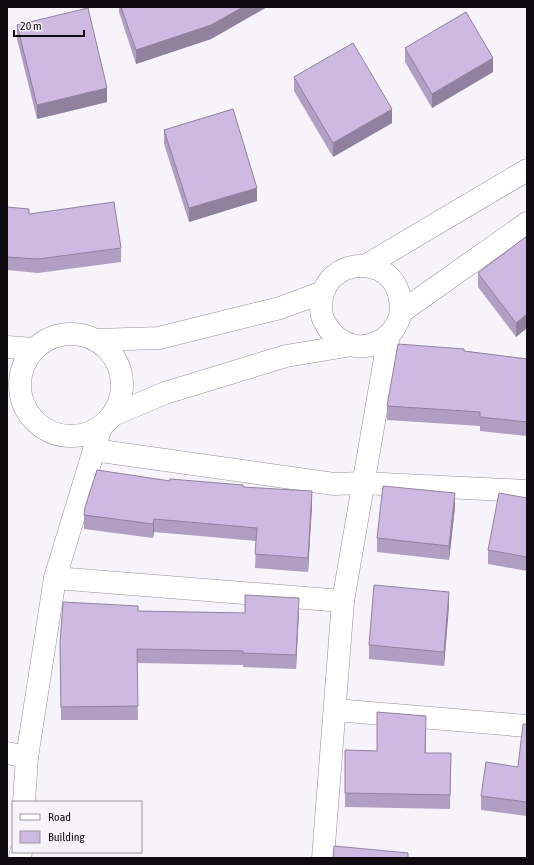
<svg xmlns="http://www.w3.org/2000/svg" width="534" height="865" font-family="'Asap Condensed',sans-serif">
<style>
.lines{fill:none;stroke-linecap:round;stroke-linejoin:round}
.street-casing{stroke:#949097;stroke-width:23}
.secondary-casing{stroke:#949097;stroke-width:23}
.street{stroke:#fff;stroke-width:22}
.secondary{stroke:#fff;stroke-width:22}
.wall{fill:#b19fc3}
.shaded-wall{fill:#90829f}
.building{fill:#ceb9e3;stroke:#90829f}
</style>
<rect width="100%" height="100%" fill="#f7f3fb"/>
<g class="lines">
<!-- street casing -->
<g class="street-casing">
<g id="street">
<path d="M 401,312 C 401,303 400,296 397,288 C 381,254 329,261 322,297 C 321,305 320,314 324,321 C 328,329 334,337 342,341 C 345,342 348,344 351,345 C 368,350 390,340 397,323 C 399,320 400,316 401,312 L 527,223"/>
<circle cx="71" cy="385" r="51"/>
<path d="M 94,450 L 334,484 L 363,483 L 527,491"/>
<path d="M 55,578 L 343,601"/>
<path d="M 335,710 L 527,726"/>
<path d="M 7,753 L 27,757"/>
<path d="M 24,802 L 27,757 L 55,578 L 101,427"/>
<path d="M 20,858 L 21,852"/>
<path d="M 323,858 L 343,601 L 389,335"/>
</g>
</g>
<!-- secondary casing -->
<g class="secondary-casing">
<g id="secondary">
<path d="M 365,266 L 527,170"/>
<path d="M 97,340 L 159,338 L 280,308 L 323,292"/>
<path d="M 7,347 L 34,349"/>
<path d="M 113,415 L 165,393 L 286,356 L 352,345"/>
</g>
</g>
<!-- street -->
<use href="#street" class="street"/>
<!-- secondary -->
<use href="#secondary" class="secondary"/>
</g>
<!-- wall -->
<g class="wall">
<path d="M 119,7 L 267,7 L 211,39 L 136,64 L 119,12 Z"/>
<path d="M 17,25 L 107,102 L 37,119 L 17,39 Z"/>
<path d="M 405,48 L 493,72 L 432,108 L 405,62 Z"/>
<path d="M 294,77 L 392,123 L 333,157 L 294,91 Z"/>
<path d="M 164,130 L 257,201 L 189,222 L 164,144 Z"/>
<path d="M 7,207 L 29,214 L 121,248 L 121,262 L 38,273 L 7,270 Z"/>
<path d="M 527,236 L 527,328 L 516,337 L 478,287 L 478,273 Z"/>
<path d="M 464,351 L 527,359 L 527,436 L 480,431 L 480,426 L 387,420 L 387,406 Z"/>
<path d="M 170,481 L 243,487 L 312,505 L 308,572 L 255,568 L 256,541 L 154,532 L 153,538 L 84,529 L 84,515 Z"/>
<path d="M 527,498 L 527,571 L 488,564 L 488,550 Z"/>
<path d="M 455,507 L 449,560 L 377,552 L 377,538 Z"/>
<path d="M 449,606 L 444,666 L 369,659 L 369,645 Z"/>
<path d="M 138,611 L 245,613 L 299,611 L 296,669 L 243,667 L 243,665 L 137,663 L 138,720 L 61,720 L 60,644 Z"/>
<path d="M 527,724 L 527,816 L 481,810 L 481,796 L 518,767 Z"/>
<path d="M 426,730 L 426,753 L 451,767 L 450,809 L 345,807 L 345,750 L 377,751 Z"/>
</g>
<!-- shaded-wall -->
<g class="shaded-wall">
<path d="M 243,7 L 267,7 L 211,39 L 136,64 L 136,50 Z"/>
<path d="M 493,58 L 493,72 L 432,108 L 432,94 Z"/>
<path d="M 107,88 L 107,102 L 37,119 L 37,105 Z"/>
<path d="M 392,109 L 392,123 L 333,157 L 333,143 Z"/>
<path d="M 257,188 L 257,201 L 189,222 L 189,208 Z"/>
<path d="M 527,314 L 527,328 L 516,337 L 516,323 Z"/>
<path d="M 312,491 L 312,505 L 308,572 L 308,558 Z"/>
<path d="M 455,493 L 455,507 L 449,560 L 449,546 Z"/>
<path d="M 154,519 L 154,532 L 153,538 L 153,524 Z"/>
<path d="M 449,592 L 449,606 L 444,666 L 444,652 Z"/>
<path d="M 299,598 L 299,611 L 296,669 L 296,655 Z"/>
</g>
<!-- building -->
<g class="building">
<path d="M 121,7 L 243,7 L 211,25 L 136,50 Z"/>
<path d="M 88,8 L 107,88 L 37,105 L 17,25 Z"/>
<path d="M 466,12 L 493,58 L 432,94 L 405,48 Z"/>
<path d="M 353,43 L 392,109 L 333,143 L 294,77 Z"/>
<path d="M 233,109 L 257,188 L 189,208 L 164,130 Z"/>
<path d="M 114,202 L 121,248 L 38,259 L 7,257 L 7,207 L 29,209 L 29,214 Z"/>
<path d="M 527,236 L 527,314 L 516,323 L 478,273 Z"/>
<path d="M 398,344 L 464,349 L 464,351 L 527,359 L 527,422 L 480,417 L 480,412 L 387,406 Z"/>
<path d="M 97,470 L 170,481 L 170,479 L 243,485 L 243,487 L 312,491 L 308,558 L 255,554 L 257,528 L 154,519 L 153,524 L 84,515 L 85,507 Z"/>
<path d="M 383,486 L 455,493 L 449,546 L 377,538 Z"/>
<path d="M 499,493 L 527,498 L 527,557 L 488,550 Z"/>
<path d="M 374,585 L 449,592 L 444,652 L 369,645 Z"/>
<path d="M 245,595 L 299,598 L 296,655 L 243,653 L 243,651 L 137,649 L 138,706 L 61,707 L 60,644 L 63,602 L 138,606 L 138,611 L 245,613 Z"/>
<path d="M 377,712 L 426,716 L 425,753 L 451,753 L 450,795 L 345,793 L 345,750 L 377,751 Z"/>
<path d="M 523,724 L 527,724 L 527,802 L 481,796 L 486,762 L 518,767 Z"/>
<path d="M 334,846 L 408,853 L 408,858 L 333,858 Z"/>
</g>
<!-- border -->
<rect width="534" height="865" fill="none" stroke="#0e0c0f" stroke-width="16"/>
<!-- legend -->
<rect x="12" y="801" width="130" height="52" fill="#f7f3fb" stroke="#9a979d"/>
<rect x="20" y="814" width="20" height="6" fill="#ffffff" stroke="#9a979d"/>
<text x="48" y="821" font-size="12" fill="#0e0c0f">Road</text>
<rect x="20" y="831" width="20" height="12" fill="#ceb9e3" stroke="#9a979d"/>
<text x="48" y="841" font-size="12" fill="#0e0c0f">Building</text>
<!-- scale -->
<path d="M14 30v6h70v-6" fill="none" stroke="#0e0c0f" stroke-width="2"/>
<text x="20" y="30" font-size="12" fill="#0e0c0f" stroke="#f7f3fb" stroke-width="3" paint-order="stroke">20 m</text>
</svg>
